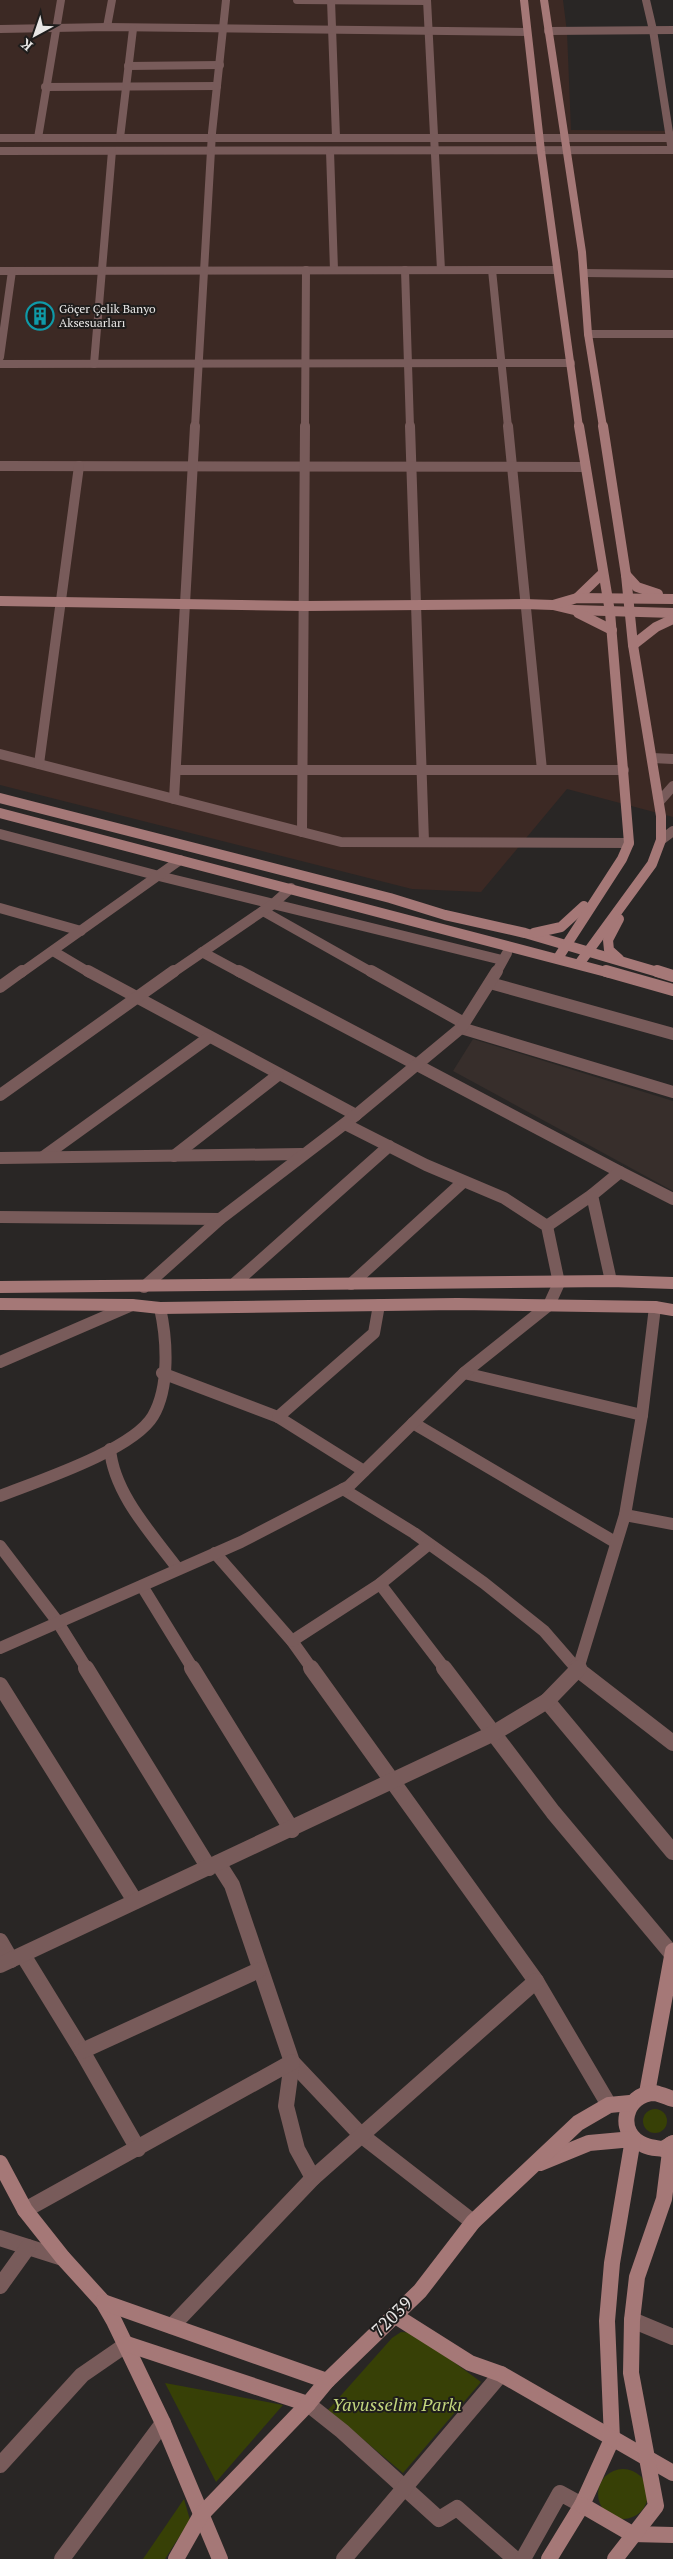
<svg xmlns="http://www.w3.org/2000/svg" width="673" height="2559" font-family="'PT Serif',serif">
<style>
.built{fill:#372e2b}
.industrial{fill:#3c2924}
.green{fill:#374006}
.lines{fill:none;stroke-linecap:round;stroke-linejoin:round}
.minor-far3{stroke:#785b5a;stroke-width:8}
.minor-far2{stroke:#785b5a;stroke-width:10}
.minor-far1{stroke:#785b5a;stroke-width:12}
.minor{stroke:#785b5a;stroke-width:16}
.tertiary{stroke:#785b5a;stroke-width:10}
.secondary-far3{stroke:#a57877;stroke-width:8}
.secondary-far2{stroke:#a57877;stroke-width:10}
.secondary-far1{stroke:#a57877;stroke-width:12}
.secondary{stroke:#a57877;stroke-width:16}
.labels{text-anchor:middle;stroke-width:4;stroke-linejoin:round;paint-order:stroke}
.far-poi-label{font-size:12px;fill:#e8e6e5;stroke:#1f1d1c;text-anchor:start}
.near-street-label{font-size:18px;fill:#e8e6e5;stroke:#1f1d1c}
.near-park-label{font-size:18px;font-style:italic;fill:#c2d57d;stroke:#1f1d1c}
</style>
<rect width="100%" height="100%" fill="#292625"/>
<!-- built -->
<path class="built" d="M 473,1039 L 673,1101 L 673,1191 L 453,1071 Z"/>
<!-- industrial -->
<path class="industrial" d="M 0,0 L 563,0 L 567,32 L 571,130 L 673,131 L 673,817 L 567,789 L 481,892 L 412,889 L 0,785 Z"/>
<!-- green -->
<g class="green">
<circle cx="655" cy="2121" r="12"/>
<path d="M 401,2332 L 414,2333 L 481,2382 L 403,2473 L 328,2410 L 392,2338 Z"/>
<path d="M 165,2383 L 283,2405 L 216,2482 Z"/>
<circle cx="623" cy="2494" r="25"/>
<path d="M 184,2499 L 190,2520 L 165,2559 L 143,2559 Z"/>
</g>
<g class="lines">
<!-- minor-far3 -->
<g class="minor-far3">
<path d="M 297,0 L 427,1"/>
<path d="M 331,0 L 336,137"/>
<path d="M 427,0 L 441,270"/>
<path d="M 646,0 L 653,30 L 671,145"/>
<path d="M 107,27 L 112,0"/>
<path d="M 0,29 L 107,27 L 527,32"/>
<path d="M 548,31 L 673,30"/>
<path d="M 128,66 L 220,65"/>
<path d="M 45,87 L 217,86"/>
<path d="M 0,138 L 673,138"/>
<path d="M 38,138 L 61,0"/>
<path d="M 120,138 L 133,29"/>
<path d="M 0,151 L 673,150"/>
<path d="M 330,151 L 334,270"/>
<path d="M 405,270 L 410,427"/>
<path d="M 492,270 L 508,427"/>
<path d="M 0,271 L 557,270"/>
<path d="M 584,273 L 673,274"/>
<path d="M 588,334 L 673,334"/>
<path d="M 0,357 L 12,271"/>
<path d="M 0,364 L 571,363"/>
<path d="M 94,364 L 112,151"/>
<path d="M 195,427 L 212,133 L 226,0"/>
<path d="M 305,427 L 306,270"/>
</g>
<!-- minor-far2 -->
<g class="minor-far2">
<path d="M 410,426 L 424,842"/>
<path d="M 508,426 L 542,770"/>
<path d="M 0,466 L 585,467"/>
<path d="M 0,754 L 341,842 L 629,843"/>
<path d="M 39,764 L 79,466"/>
<path d="M 176,770 L 624,770"/>
<path d="M 174,799 L 195,426"/>
<path d="M 302,832 L 305,426"/>
<path d="M 0,834 L 159,876 L 502,960"/>
<path d="M 661,840 L 673,831"/>
<path d="M 0,908 L 81,931"/>
<path d="M 263,911 L 373,973"/>
<path d="M 53,951 L 90,973"/>
<path d="M 202,952 L 241,973"/>
<path d="M 21,973 L 180,860"/>
<path d="M 172,973 L 273,904 L 291,888"/>
<path d="M 496,973 L 507,953"/>
</g>
<!-- minor-far1 -->
<g class="minor-far1">
<path d="M 88,971 L 356,1115"/>
<path d="M 239,971 L 620,1172"/>
<path d="M 371,971 L 464,1023"/>
<path d="M 490,983 L 673,1034"/>
<path d="M 0,987 L 22,971"/>
<path d="M 461,1028 L 673,1092"/>
<path d="M 0,1095 L 174,971"/>
<path d="M 174,1156 L 278,1075"/>
<path d="M 43,1157 L 208,1038"/>
<path d="M 0,1158 L 302,1154"/>
<path d="M 0,1217 L 220,1219"/>
<path d="M 547,1226 L 592,1195"/>
<path d="M 611,1281 L 592,1195 L 620,1172 L 673,1199"/>
<path d="M 234,1284 L 389,1146"/>
<path d="M 351,1284 L 463,1182"/>
<path d="M 144,1287 L 220,1219 L 356,1115 L 461,1028 L 497,971"/>
<path d="M 0,1362 L 132,1305"/>
<path d="M 162,1373 L 278,1417 L 364,1471"/>
<path d="M 464,1373 L 642,1415"/>
<path d="M 278,1417 L 374,1333 L 379,1305"/>
<path d="M 413,1423 L 615,1542"/>
<path d="M 110,1449 C 114,1494 152,1534 178,1569"/>
<path d="M 343,1489 L 414,1533 L 484,1583 L 544,1631 L 577,1669"/>
<path d="M 0,1496 C 38,1481 133,1450 153,1416 C 170,1387 167,1339 160,1308"/>
<path d="M 625,1515 L 673,1524"/>
<path d="M 0,1546 L 57,1621 L 87,1669"/>
<path d="M 215,1553 L 292,1641 L 312,1669"/>
<path d="M 380,1584 L 445,1669"/>
<path d="M 142,1586 L 193,1669"/>
<path d="M 292,1641 L 380,1584 L 429,1544"/>
<path d="M 0,1648 L 241,1542 L 349,1486 L 464,1373 L 549,1305 L 559,1283 L 547,1226 L 504,1198 L 426,1165 L 345,1124"/>
<path d="M 578,1669 L 625,1515 L 642,1415 L 655,1307"/>
</g>
<!-- minor -->
<g class="minor">
<path d="M 86,1668 L 209,1868"/>
<path d="M 192,1668 L 292,1830"/>
<path d="M 311,1668 L 536,1981 L 609,2105"/>
<path d="M 444,1668 L 553,1812 L 672,1954"/>
<path d="M 576,1668 L 673,1743"/>
<path d="M 0,1685 L 135,1901"/>
<path d="M 547,1701 L 673,1852"/>
<path d="M 218,1863 L 232,1885 L 292,2062 L 361,2135 L 473,2222"/>
<path d="M 0,1941 L 11,1960"/>
<path d="M 23,1955 L 82,2051 L 138,2149"/>
<path d="M 0,1965 L 494,1733 L 547,1701 L 579,1668"/>
<path d="M 82,2051 L 259,1970"/>
<path d="M 292,2062 L 286,2106 L 297,2149 L 313,2178"/>
<path d="M 25,2210 L 292,2062"/>
<path d="M 0,2238 L 63,2258"/>
<path d="M 0,2286 L 28,2247"/>
<path d="M 632,2320 L 673,2337"/>
<path d="M 172,2326 L 313,2178 L 536,1981"/>
<path d="M 308,2404 L 342,2431 L 439,2519 L 457,2508 L 515,2559"/>
<path d="M 0,2465 L 82,2375 L 127,2344"/>
<path d="M 62,2559 L 163,2423"/>
<path d="M 344,2559 L 501,2374"/>
<path d="M 523,2559 L 560,2493 L 582,2505"/>
</g>
<!-- tertiary -->
<g class="tertiary">
<path d="M 652,758 L 673,759"/>
<path d="M 659,802 L 673,786"/>
</g>
<!-- secondary-far3 -->
<g class="secondary-far3">
<path d="M 524,0 L 541,151 L 579,427"/>
<path d="M 544,0 L 582,252 L 588,334 L 603,427"/>
</g>
<!-- secondary-far2 -->
<g class="secondary-far2">
<path d="M 626,575 L 637,587 L 658,594"/>
<path d="M 577,598 L 603,573"/>
<path d="M 0,601 L 305,606 L 524,604 L 553,605 L 574,610 L 673,613"/>
<path d="M 553,605 L 577,598 L 673,599"/>
<path d="M 578,613 L 612,630"/>
<path d="M 633,645 L 656,627 L 673,619"/>
<path d="M 0,798 L 390,898 L 445,915 L 525,933 L 661,973"/>
<path d="M 0,813 L 610,973"/>
<path d="M 619,919 L 608,940 L 609,950 L 619,959"/>
<path d="M 534,933 L 561,927 L 584,906"/>
<path d="M 558,958 L 622,859 L 629,843 L 610,612 L 579,426"/>
<path d="M 579,964 L 652,864 L 661,840 L 661,816 L 633,645 L 626,575 L 603,426"/>
</g>
<!-- secondary-far1 -->
<g class="secondary-far1">
<path d="M 606,971 L 673,990"/>
<path d="M 657,971 L 673,976"/>
<path d="M 0,1287 L 611,1281 L 673,1283"/>
<path d="M 0,1304 L 132,1305 L 160,1308 L 457,1304 L 655,1307 L 673,1310"/>
</g>
<!-- secondary -->
<g class="secondary">
<path d="M 647,2093 L 673,1951"/>
<path d="M 673,2099 C 667,2097 660,2094 655,2093 C 624,2093 615,2134 644,2145 C 650,2148 657,2148 663,2149 L 673,2143"/>
<path d="M 0,2163 L 25,2210 L 63,2258 L 103,2302 L 114,2321 L 163,2423 L 220,2559"/>
<path d="M 540,2163 L 589,2143 L 633,2139 L 612,2263 L 607,2321 L 612,2439 L 582,2505 L 549,2559"/>
<path d="M 103,2302 L 327,2381"/>
<path d="M 394,2315 L 470,2363 L 501,2374 L 673,2473"/>
<path d="M 127,2344 L 308,2404"/>
<path d="M 582,2505 L 632,2534 L 673,2535"/>
<path d="M 176,2559 L 201,2515 L 308,2404 L 327,2381 L 420,2291 L 473,2222 L 578,2123 L 609,2105 L 630,2103"/>
<path d="M 615,2559 L 656,2506 L 631,2373 L 632,2320 L 637,2277 L 664,2199 L 671,2144"/>
</g>
</g>
<!-- icons -->
<defs>
<g id="building-ring" transform="scale(1.4375)"><circle r="9.5" fill="#1f1d1c" stroke="#0f9aa8" stroke-width="1.5"/><path d="M-4-6H4V6H1V3H-1V6H-4ZM-2.5-4.3h1.7v1.8h-1.7ZM.8-4.3h1.7v1.8H.8ZM-2.5-1h1.7V.8h-1.7ZM.8-1h1.7V.8H.8Z" fill="#0f9aa8"/></g>
</defs>
<g fill-rule="evenodd">
<use href="#building-ring" x="40" y="316"/>
</g>
<g class="labels">
<!-- far-poi labels -->
<g class="far-poi-label">
<text x="59" y="313">Göçer Çelik Banyo<tspan x="59" dy="14">Aksesuarları</tspan></text>
</g>
<!-- near-street labels -->
<g class="near-street-label">
<text transform="translate(392 2317) rotate(-44)" y="6">72039</text>
</g>
<!-- near-park labels -->
<g class="near-park-label">
<text x="397" y="2411">Yavusselim Parkı</text>
</g>
</g>
<!-- north arrow -->
<g transform="translate(35 35) rotate(220)" stroke="#1f1d1c" stroke-width="4" paint-order="stroke">
<path d="M0-4L9 19L0 12L-9 19Z" fill="#e8e6e5"/>
<text y="-8" font-size="14" font-weight="bold" text-anchor="middle" fill="#e8e6e5">K</text>
</g>
</svg>
